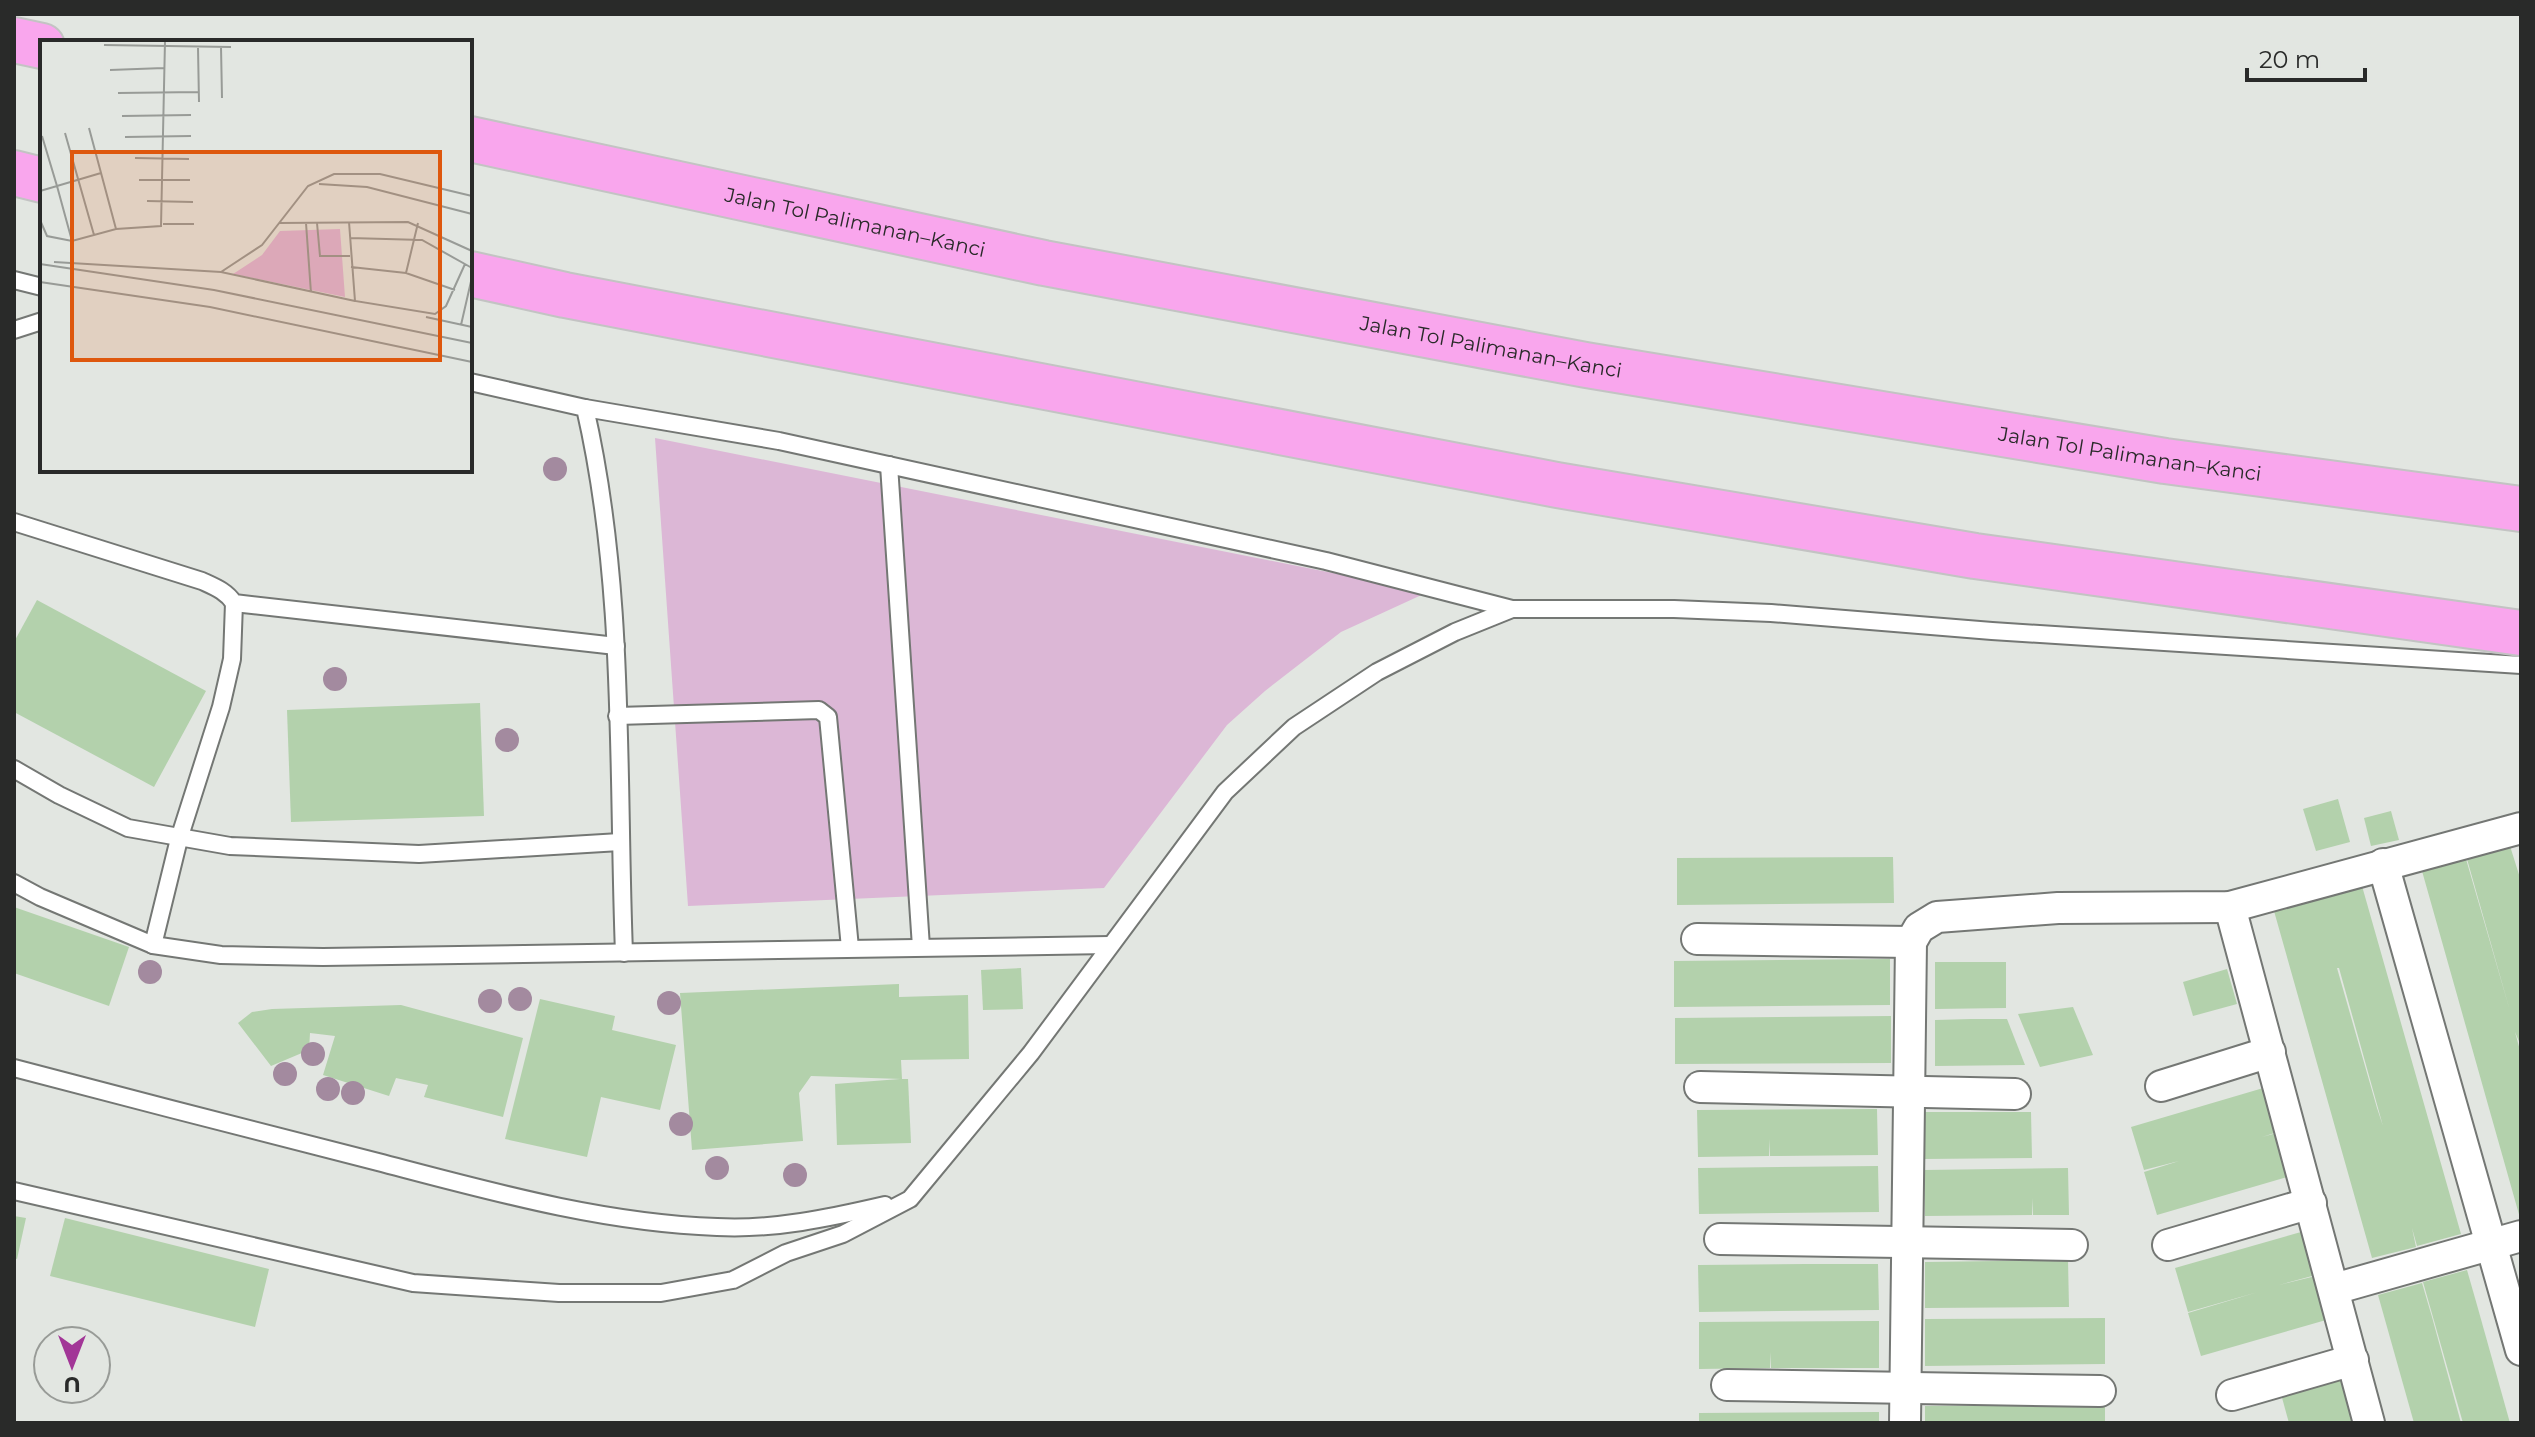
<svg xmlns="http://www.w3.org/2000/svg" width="2535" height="1437" font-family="Montserrat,sans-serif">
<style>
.green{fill:#dcb7d6}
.building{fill:#b3d1ac;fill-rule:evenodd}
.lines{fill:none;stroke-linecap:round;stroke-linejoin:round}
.service-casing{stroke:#747774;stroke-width:20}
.minor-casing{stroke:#747774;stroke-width:34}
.motorway-casing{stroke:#c3c3c3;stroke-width:48}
.service{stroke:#fff;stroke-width:16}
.minor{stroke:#fff;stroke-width:30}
.motorway{stroke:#f9a6ed;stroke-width:44}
.tree{fill:#a38a9f}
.labels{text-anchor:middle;stroke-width:8;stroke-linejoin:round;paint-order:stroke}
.street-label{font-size:20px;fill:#292a29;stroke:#e2e6e1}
.inset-road{fill:none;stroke:#989b97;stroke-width:2}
.view{fill:#de570d;fill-opacity:0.15;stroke:#de570d;stroke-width:4}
.inset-edge{fill:none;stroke:#292a29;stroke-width:4}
</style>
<rect width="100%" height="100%" fill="#e2e6e1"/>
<!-- green -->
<path class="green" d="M 655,438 L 1428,592 L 1341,632 L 1265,691 L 1227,725 L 1104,888 L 688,906 Z"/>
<!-- building -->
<g class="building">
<path d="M 37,600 L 206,691 L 154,787 L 14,712 L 14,642 Z"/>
<path d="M 480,703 L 484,816 L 291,822 L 287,710 Z"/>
<path d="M 2338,799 L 2350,842 L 2316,851 L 2303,809 Z"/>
<path d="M 2391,811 L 2399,840 L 2371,846 L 2364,818 Z"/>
<path d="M 2510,846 L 2521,881 L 2521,1046 L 2515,1032 L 2521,1054 L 2520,1218 L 2422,871 L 2466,859 L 2510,1011 L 2467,859 Z"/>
<path d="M 1893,857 L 1894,903 L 1677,905 L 1677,858 Z"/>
<path d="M 2362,886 L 2461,1234 L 2417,1246 L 2412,1228 L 2416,1247 L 2372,1258 L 2274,911 ZM 2337,968 L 2339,968 L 2383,1126 L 2377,1108 Z"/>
<path d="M 14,907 L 129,947 L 109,1006 L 14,973 Z"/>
<path d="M 1890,959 L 1890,1005 L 1674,1007 L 1674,961 Z"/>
<path d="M 1935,962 L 2006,962 L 2006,1008 L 1935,1009 Z"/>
<path d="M 1021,968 L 1023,1009 L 983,1010 L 981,970 Z"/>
<path d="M 2227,969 L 2237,1004 L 2193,1016 L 2183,982 Z"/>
<path d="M 899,984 L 899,997 L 968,995 L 969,1059 L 901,1060 L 902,1079 L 811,1076 L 799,1093 L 803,1141 L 692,1150 L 680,993 Z"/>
<path d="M 540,999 L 615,1016 L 612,1030 L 676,1045 L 660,1110 L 601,1097 L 587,1157 L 505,1139 Z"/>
<path d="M 401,1005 L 523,1038 L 503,1117 L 424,1097 L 428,1085 L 396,1078 L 389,1096 L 323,1075 L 335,1036 L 310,1033 L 309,1050 L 271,1066 L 238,1023 L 252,1012 L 272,1009 Z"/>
<path d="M 2073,1007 L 2093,1055 L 2040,1067 L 2018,1014 Z"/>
<path d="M 1891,1016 L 1891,1063 L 1675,1064 L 1675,1018 Z"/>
<path d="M 1971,1019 L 2007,1019 L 2025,1065 L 1935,1066 L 1935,1020 Z"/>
<path d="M 900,1079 L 908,1079 L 911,1143 L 837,1145 L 835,1084 Z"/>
<path d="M 2270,1086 L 2284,1130 L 2262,1137 L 2284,1131 L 2297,1174 L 2157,1215 L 2144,1172 L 2179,1161 L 2144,1170 L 2131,1127 Z"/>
<path d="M 1877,1109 L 1878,1155 L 1770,1156 L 1769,1139 L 1769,1156 L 1698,1157 L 1697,1110 Z"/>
<path d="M 1924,1112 L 2031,1112 L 2032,1158 L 1924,1159 Z"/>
<path d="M 1878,1166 L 1879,1212 L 1699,1214 L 1698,1168 Z"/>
<path d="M 2068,1168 L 2069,1215 L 2033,1215 L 2032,1198 L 2032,1215 L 1925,1216 L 1924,1170 Z"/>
<path d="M 14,1216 L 26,1218 L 17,1259 L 14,1258 Z"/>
<path d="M 65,1218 L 269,1269 L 255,1327 L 50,1276 Z"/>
<path d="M 2315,1228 L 2327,1272 L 2279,1285 L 2328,1273 L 2340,1316 L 2201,1356 L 2188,1313 L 2258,1292 L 2188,1312 L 2175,1268 Z"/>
<path d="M 2068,1260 L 2069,1307 L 1925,1308 L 1925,1262 Z"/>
<path d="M 1806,1264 L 1878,1264 L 1879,1310 L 1699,1312 L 1698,1265 Z"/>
<path d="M 2467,1270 L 2477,1305 L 2510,1423 L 2463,1423 L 2423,1282 Z"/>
<path d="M 2422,1283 L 2432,1317 L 2461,1423 L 2414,1423 L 2378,1295 Z"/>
<path d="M 2105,1318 L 2105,1364 L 1925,1366 L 1925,1319 Z"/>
<path d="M 1879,1321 L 1879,1368 L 1771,1368 L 1770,1352 L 1770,1368 L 1699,1369 L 1699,1322 Z"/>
<path d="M 2351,1374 L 2363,1418 L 2345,1423 L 2289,1423 L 2281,1394 Z"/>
<path d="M 2105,1405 L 2105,1423 L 1925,1423 L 1925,1406 Z"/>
<path d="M 1879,1412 L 1879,1423 L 1699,1423 L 1699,1413 Z"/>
</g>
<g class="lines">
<!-- service casing -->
<g class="service-casing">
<g id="service">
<path d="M 14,280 L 42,287"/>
<path d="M 14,330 L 42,321"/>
<path d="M 470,382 L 585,408 C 626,586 617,771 624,953"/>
<path d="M 585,408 L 779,441 L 1326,561 L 1512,609 L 1674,609 L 1771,613 L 1992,631 L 2521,665"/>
<path d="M 889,465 L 921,947"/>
<path d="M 14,522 L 202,581 C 215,587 226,591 234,603 L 616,646"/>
<path d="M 617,716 L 819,710 L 828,717 L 850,948"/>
<path d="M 14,769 L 59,795 L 128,828 L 230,846 L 419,854 L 620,842"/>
<path d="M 14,883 L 40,897 L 153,945 L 221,955 L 323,957 L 1110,945"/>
<path d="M 153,945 L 179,839 L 221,707 L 232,659 L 234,603"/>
<path d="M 14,1068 C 135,1100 257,1131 378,1162 C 489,1191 602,1223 717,1227 C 774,1230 829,1218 885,1205"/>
<path d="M 14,1191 L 413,1283 L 559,1293 L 661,1293 L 733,1280 L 786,1253 L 843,1234 L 910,1199 L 1031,1053 L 1225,792 L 1294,727 L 1377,672 L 1455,632 L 1512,609"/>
</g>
</g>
<!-- minor casing -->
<g class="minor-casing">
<g id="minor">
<path d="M 2383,864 L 2521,1350"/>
<path d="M 2230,907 L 2369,1423"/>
<path d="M 1697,939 L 1911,942"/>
<path d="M 2161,1086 L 2270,1052"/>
<path d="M 1700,1087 L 2015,1094"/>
<path d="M 1720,1239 L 2072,1245"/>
<path d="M 2168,1245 L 2311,1203"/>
<path d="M 2334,1289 L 2521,1236"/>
<path d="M 1727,1385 L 2100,1391"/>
<path d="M 2232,1395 L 2353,1360"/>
<path d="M 1905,1423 L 1911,942 L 1919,928 L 1937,917 L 2058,908 L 2230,907 L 2521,828"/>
</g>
</g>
<!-- motorway casing -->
<g class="motorway-casing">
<g id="motorway">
<path d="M 14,40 L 42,46"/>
<path id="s1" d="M 470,139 L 1044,263 L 1586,365 L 2165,461 L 2521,509"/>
<path d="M 14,173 L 42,180"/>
<path d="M 470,274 L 565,295 L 1557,485 L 1975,556 L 2521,633"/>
</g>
</g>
<!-- service -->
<use href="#service" class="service"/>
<!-- minor -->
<use href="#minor" class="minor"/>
<!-- motorway -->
<use href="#motorway" class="motorway"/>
</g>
<!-- trees -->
<g class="tree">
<circle cx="555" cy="469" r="12"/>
<circle cx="335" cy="679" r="12"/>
<circle cx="507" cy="740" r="12"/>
<circle cx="150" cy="972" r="12"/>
<circle cx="520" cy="999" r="12"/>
<circle cx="490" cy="1001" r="12"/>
<circle cx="669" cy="1003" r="12"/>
<circle cx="313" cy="1054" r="12"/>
<circle cx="285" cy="1074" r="12"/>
<circle cx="328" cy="1089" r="12"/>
<circle cx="353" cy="1093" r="12"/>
<circle cx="681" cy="1124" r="12"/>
<circle cx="717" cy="1168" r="12"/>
<circle cx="795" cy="1175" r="12"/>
</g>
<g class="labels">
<!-- street labels -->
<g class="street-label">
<text dy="7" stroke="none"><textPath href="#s1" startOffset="394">Jalan Tol Palimanan–Kanci</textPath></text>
<text dy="7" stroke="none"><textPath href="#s1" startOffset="1042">Jalan Tol Palimanan–Kanci</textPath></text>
<text dy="7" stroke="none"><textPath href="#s1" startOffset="1690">Jalan Tol Palimanan–Kanci</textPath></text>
</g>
</g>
<!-- overview -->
<g transform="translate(40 40)">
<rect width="432" height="432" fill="#e2e6e1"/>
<path d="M 300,189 L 305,257 L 193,234 L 222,215 L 240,191 Z" fill="#dcb7d6"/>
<path class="inset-road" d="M 64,5 L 191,7M 181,7 L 182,58M 158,8 L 159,62M 70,30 L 124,28M 78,53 L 159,52M 82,76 L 151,75M 49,88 L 76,189M 25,93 L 54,195M 2,96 L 17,146 L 61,133M 85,97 L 151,96M 95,118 L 149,119M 99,140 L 150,140M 279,144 L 327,147 L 432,174M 0,151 L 17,146 L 32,201M 107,161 L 153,162M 0,180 L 7,196 L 32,201 L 76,189 L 121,186 L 125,1M 309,182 L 315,261 L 395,274 L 406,266 L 425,224M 239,183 L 368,182 L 432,211M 266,183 L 271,253M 277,183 L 280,216 L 310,216M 123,184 L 154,184M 310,198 L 382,200 L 432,228M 14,222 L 181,232 L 315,261M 0,224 L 174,250 L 432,303M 311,227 L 366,233 L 415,250M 181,232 L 222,205 L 268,146 L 294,134 L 340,134 L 432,156M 366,233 L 378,183M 0,242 L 170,267 L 432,322M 386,277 L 432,287M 421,285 L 432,237"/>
<path class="view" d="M 32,112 L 400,112 L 400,320 L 32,320 Z"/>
<rect width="432" height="432" class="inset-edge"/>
</g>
<!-- border -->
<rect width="2535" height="1437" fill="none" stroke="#292a29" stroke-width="32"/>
<!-- north arrow -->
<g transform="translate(72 1365) rotate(180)"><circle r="38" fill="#e2e6e1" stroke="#989b97" stroke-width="2"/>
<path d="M0-6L14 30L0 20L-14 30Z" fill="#a23697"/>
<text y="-12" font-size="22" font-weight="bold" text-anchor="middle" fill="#292a29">U</text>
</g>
<!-- scale -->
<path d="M2247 68v12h118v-12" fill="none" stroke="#292a29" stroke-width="4"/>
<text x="2259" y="68" font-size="24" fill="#292a29" stroke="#e2e6e1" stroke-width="6" paint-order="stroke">20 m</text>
</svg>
